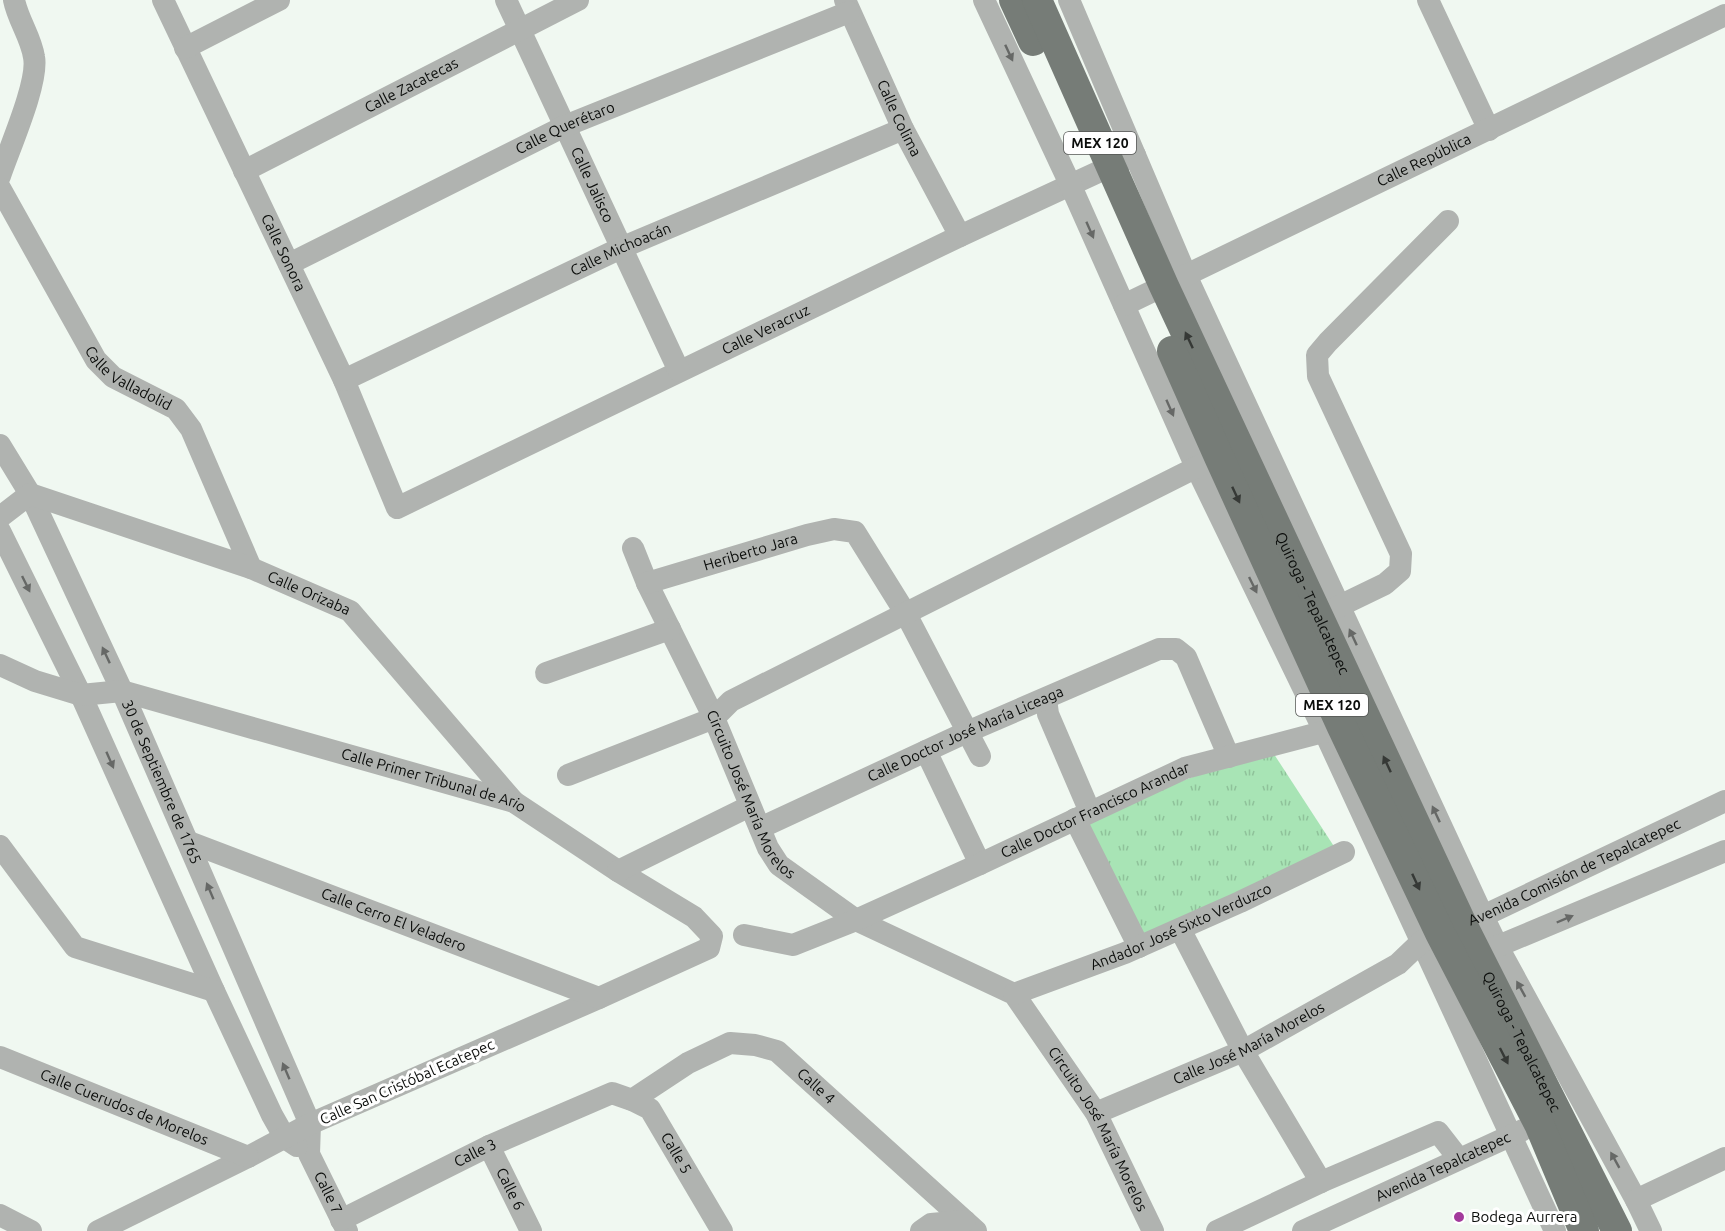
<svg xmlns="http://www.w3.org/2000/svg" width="1725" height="1231" font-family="Ubuntu,sans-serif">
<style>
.grass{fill:url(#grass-tufts)}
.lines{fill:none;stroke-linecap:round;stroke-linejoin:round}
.minor{stroke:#b0b3b0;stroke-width:22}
.major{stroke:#767c77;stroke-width:30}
.oneway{fill:#666866}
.oneway2{fill:#363936}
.poi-dot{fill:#a33a9c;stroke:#fff;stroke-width:2}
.labels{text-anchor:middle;stroke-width:6;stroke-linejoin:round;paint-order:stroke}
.shield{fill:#fff;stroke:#545654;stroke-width:1.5}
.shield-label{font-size:14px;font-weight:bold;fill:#0b0d0b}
.street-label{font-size:15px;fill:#0b0d0b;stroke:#fff}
.poi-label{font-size:15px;fill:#0b0d0b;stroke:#fff;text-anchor:start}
</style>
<defs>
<pattern id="grass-tufts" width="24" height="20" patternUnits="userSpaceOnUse" patternTransform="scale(1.5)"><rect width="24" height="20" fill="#a8e4b5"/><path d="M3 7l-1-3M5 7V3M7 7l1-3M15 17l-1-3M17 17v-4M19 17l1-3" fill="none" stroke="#8fc29a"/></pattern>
</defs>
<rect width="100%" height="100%" fill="#f0f8f1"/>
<!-- grass -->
<path class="grass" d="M 1270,748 L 1337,851 L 1140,944 L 1078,820 Z"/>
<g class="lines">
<!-- minor -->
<g class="minor">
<path id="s1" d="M 163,0 L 344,380 L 397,508 L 960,236 L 1135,155"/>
<path id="s2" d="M 506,0 L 679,371"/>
<path id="s3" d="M 845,0 L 903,129 L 960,236"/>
<path d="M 984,0 L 1070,184 L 1196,467 L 1324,731 L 1555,1231"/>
<path d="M 1069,0 L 1186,275 L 1483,916 L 1498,947 L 1636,1200 L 1651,1231"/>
<path d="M 1428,0 L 1489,130"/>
<path d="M 185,48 L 279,0"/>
<path id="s4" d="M 244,171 L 578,0"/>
<path d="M 0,176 C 9,149 39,82 34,57 C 31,37 18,20 14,0"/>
<path id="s5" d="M 0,188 L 96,360 L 113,377 L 176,409 L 191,429 L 251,568"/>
<path id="s6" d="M 289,264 L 565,126 L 849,12"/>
<path id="s7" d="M 1124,305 L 1725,15"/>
<path id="s8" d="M 344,380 L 621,248 L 903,129"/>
<path id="s9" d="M 0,445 L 30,494 L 122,691 L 310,1124 L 309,1154 L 347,1231"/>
<path id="s10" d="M 0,517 L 30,494 L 251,568 L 350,611 L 514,802"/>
<path d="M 0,531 L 81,695 L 214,991 L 272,1115 L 285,1138 L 297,1146"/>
<path id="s11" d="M 633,548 L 647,583 L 714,718 L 768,848 L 779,865 L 856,920 L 1014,994 L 1096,1113 L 1153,1231"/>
<path id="s12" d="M 647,583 L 807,535 L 834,529 L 855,532 L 906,614 L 980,756"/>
<path d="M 1325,613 L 1385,584 L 1400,571 L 1401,554 L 1318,376 L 1317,355 L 1328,342 L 1448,221"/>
<path id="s13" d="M 0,665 L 35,681 L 81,695 L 122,691 L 514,802 L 618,871 L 694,917 L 712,936 L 709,948 L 599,998 L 310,1124 L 248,1157 L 98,1231"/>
<path d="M 546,673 L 670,629"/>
<path d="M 1046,699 L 1048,714 L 1090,812"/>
<path d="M 926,751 L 980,864"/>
<path d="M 568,775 L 714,718 L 731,701 L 1209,461"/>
<path d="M 1075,819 L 1139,947"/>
<path id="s14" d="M 760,828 L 967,732 L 1159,649 L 1176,649 L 1186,657 L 1229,757"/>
<path id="s15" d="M 189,842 L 599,998"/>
<path d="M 0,846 L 75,947 L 214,991"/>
<path d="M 618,871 L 750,806"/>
<path id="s16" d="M 1469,921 L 1483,916 L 1725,801"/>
<path d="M 1180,929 L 1243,1051 L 1321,1182"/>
<path id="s17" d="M 744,935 L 793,945 L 856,920 L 980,864 L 1185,768 L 1338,728"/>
<path d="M 1484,952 L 1725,851"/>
<path id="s18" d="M 1014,994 L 1125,953 L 1240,902 L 1344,852"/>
<path id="s19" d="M 0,1057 L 248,1157"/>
<path id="s20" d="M 632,1100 L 688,1063 L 730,1043 L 755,1045 L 777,1051 L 976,1231"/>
<path id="s21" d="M 1096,1113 L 1243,1051 L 1398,964 L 1421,942 L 1433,936"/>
<path id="s22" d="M 489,1146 L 531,1231"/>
<path d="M 1636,1200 L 1725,1158"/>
<path d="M 0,1215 L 31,1231"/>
<path id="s23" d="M 341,1220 L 489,1146 L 612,1093 L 632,1100 L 650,1109 L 722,1231"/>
<path d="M 921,1231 L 931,1224 L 965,1221"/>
<path d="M 1217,1231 L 1321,1182 L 1438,1132 L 1459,1159"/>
<path id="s24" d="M 1303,1231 L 1523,1130"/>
</g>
<!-- major -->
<g class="major">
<path d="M 1014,0 L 1033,41"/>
<path id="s25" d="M 1037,0 L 1164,286 L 1462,924 L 1617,1231"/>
<path d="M 1172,351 L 1219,457 L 1342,727 L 1440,933 L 1539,1124 L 1584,1231"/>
</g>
</g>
<!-- one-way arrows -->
<defs><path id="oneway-solid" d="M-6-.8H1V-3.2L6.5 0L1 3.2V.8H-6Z" transform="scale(1.5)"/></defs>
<g class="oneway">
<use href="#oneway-solid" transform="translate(1009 53) rotate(65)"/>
<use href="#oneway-solid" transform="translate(1090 230) rotate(66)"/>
<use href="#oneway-solid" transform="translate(1170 408) rotate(66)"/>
<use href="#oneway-solid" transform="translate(26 584) rotate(64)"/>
<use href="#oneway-solid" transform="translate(1253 585) rotate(64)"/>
<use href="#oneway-solid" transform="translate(1353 637) rotate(-115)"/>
<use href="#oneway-solid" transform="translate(106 655) rotate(-115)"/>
<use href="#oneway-solid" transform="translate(110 760) rotate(66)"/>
<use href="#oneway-solid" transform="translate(1436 814) rotate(-115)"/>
<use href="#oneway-solid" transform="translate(210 891) rotate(-113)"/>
<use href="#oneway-solid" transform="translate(1565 919) rotate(-23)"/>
<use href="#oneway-solid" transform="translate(1521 989) rotate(-119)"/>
<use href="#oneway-solid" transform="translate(286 1071) rotate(-113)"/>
<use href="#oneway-solid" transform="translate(1615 1160) rotate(-119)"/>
</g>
<g class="oneway2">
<use href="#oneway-solid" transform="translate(1189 340) rotate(-115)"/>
<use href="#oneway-solid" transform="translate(1236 495) rotate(65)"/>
<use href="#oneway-solid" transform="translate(1387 764) rotate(-115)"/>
<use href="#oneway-solid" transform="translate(1416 882) rotate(65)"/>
<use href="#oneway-solid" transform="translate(1504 1056) rotate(63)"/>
</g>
<!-- markers -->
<circle class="poi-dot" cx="1459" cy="1217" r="6"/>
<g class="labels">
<!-- shield labels -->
<g class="shield">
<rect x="1064" y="132" width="72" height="22" rx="4.5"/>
<rect x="1296" y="694" width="72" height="22" rx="4.5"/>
</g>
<g class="shield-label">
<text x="1100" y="148">MEX 120</text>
<text x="1332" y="710">MEX 120</text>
</g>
<!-- street labels -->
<g class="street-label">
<text dy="5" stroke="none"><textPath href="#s4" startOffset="188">Calle Zacatecas</textPath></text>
<text dy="5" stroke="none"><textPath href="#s3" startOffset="130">Calle Colima</textPath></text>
<text dy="5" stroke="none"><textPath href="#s6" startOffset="308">Calle Querétaro</textPath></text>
<text dy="5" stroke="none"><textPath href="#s7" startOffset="333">Calle República</textPath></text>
<text dy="5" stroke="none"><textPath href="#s2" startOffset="204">Calle Jalisco</textPath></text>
<text dy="5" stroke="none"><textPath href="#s8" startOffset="306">Calle Michoacán</textPath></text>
<text dy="5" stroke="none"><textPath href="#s1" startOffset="280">Calle Sonora</textPath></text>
<text dy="5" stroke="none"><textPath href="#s1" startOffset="969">Calle Veracruz</textPath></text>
<text dy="5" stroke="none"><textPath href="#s5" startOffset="234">Calle Valladolid</textPath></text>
<text dy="5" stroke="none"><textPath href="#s12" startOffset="108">Heriberto Jara</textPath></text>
<text dy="5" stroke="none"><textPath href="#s10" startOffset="334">Calle Orizaba</textPath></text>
<text dy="5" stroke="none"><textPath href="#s25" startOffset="663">Quiroga - Tepalcatepec</textPath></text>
<text dy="5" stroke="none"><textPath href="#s14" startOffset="226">Calle Doctor José María Liceaga</textPath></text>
<text dy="5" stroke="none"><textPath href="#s9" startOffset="374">30 de Septiembre de 1765</textPath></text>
<text dy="5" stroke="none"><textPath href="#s13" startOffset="452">Calle Primer Tribunal de Ario</textPath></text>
<text dy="5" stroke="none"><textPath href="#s11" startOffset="274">Circuito José María Morelos</textPath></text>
<text dy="5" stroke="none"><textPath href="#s17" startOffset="381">Calle Doctor Francisco Arandar</textPath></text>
<text dy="5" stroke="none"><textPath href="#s16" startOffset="116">Avenida Comisión de Tepalcatepec</textPath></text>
<text dy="5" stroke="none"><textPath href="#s15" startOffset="219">Calle Cerro El Veladero</textPath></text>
<text dy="5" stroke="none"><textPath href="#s18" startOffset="180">Andador José Sixto Verduzco</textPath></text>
<text dy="5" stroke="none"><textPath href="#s25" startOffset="1149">Quiroga - Tepalcatepec</textPath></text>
<text dy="5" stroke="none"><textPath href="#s21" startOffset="168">Calle José María Morelos</textPath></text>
<text transform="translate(407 1082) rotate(-24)" y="5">Calle San Cristóbal Ecatepec</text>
<text dy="5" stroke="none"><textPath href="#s20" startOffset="214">Calle 4</textPath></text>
<text dy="5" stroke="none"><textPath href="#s19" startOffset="134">Calle Cuerudos de Morelos</textPath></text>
<text dy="5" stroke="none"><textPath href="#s11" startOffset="778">Circuito José María Morelos</textPath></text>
<text dy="5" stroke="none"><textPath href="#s23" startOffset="392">Calle 5</textPath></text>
<text dy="5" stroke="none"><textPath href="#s23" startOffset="150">Calle 3</textPath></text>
<text dy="5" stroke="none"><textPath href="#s24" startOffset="154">Avenida Tepalcatepec</textPath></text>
<text dy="5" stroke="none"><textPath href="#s22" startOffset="48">Calle 6</textPath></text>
<text dy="5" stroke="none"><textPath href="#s9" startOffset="820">Calle 7</textPath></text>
</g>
<!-- poi labels -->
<g class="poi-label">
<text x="1471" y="1222">Bodega Aurrera</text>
</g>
</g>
</svg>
